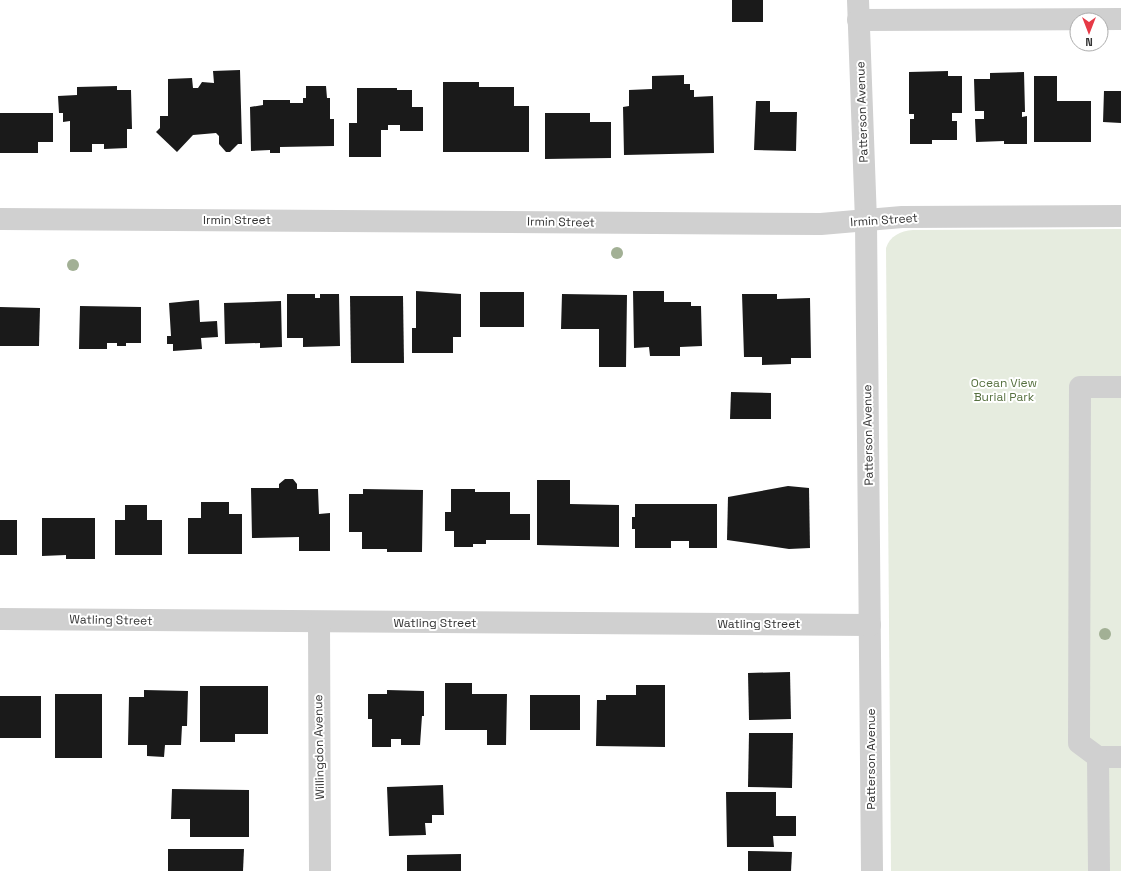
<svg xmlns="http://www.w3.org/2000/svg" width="1121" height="871" font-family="'Space Grotesk',sans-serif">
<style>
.green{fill:#e6ecdf}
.building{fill:#1a1a1a}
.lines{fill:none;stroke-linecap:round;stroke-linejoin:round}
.minor{stroke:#d0d0d0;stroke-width:22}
.tree{fill:#a2b095}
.labels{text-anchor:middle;stroke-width:4;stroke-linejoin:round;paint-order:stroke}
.street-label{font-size:12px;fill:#333;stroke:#fff}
.park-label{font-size:12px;fill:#56703f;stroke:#fff}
</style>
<rect width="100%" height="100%" fill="#fff"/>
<!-- green -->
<path class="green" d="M 1121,229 L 1121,871 L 891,871 L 886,248 C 890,236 900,231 913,230 Z"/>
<!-- building -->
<g class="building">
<rect x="732" y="0" width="31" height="22"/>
<path d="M 240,70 L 242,144 L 238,144 L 230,152 L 226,152 L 219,144 L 219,136 L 216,133 L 193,135 L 177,152 L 156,132 L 160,128 L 160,116 L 168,116 L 168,79 L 192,78 L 193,88 L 198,88 L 202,82 L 214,83 L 213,71 Z"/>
<path d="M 948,71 L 948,76 L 962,76 L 962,113 L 952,113 L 952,121 L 957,121 L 957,140 L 932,140 L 932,144 L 910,144 L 910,119 L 914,119 L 914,114 L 909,114 L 909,72 Z"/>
<path d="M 1024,72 L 1025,112 L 1022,112 L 1022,117 L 1027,116 L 1027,144 L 1004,144 L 1004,141 L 976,142 L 975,119 L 984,119 L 984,111 L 975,111 L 974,79 L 990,79 L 990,73 Z"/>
<path d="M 684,75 L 684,84 L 690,84 L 690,90 L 694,90 L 694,97 L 713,96 L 714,153 L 624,155 L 623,107 L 629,106 L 629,90 L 652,89 L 652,76 Z"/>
<path d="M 1034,76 L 1057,76 L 1057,101 L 1091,101 L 1091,142 L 1034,142 Z"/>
<path d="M 443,82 L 479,82 L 479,87 L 514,87 L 514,106 L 529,106 L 529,152 L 443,152 Z"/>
<path d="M 117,86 L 117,90 L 131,90 L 132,129 L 127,129 L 127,148 L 104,149 L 104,144 L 92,144 L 92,152 L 70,152 L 70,121 L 63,122 L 63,113 L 59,113 L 58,96 L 77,95 L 77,87 Z"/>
<path d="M 306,86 L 326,86 L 327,98 L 330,98 L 330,119 L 334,119 L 334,146 L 280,147 L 280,153 L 270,153 L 270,150 L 251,151 L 250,107 L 263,105 L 263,100 L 290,100 L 290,103 L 303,103 L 303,98 L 306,98 Z"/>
<path d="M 357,88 L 397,88 L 397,90 L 412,90 L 412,107 L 423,107 L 423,131 L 400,131 L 400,125 L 388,125 L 388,130 L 381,130 L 381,157 L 349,157 L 349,123 L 357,123 Z"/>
<path d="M 1104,91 L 1121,91 L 1121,123 L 1103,122 Z"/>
<path d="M 756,101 L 770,101 L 770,112 L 797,112 L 796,151 L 754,150 Z"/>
<path d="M 0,113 L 53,113 L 53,142 L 38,142 L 38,153 L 0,153 Z"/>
<path d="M 545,113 L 590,113 L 590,122 L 611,122 L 611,158 L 545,159 Z"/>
<path d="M 416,291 L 461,294 L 461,337 L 453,337 L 453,353 L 412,353 L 412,328 L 416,328 Z"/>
<path d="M 633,291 L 664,291 L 664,302 L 691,302 L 691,306 L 701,306 L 702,346 L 680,347 L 680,356 L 650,356 L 649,347 L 634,348 Z"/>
<rect x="480" y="292" width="44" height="35"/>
<path d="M 287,294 L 315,294 L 315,298 L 320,298 L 320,294 L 339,294 L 340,346 L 303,347 L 303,338 L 287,338 Z"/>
<path d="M 562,294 L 627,295 L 626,367 L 599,367 L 599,329 L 561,329 Z"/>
<path d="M 742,294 L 777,294 L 777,299 L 810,298 L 811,358 L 791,358 L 791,364 L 762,365 L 762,357 L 744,357 Z"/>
<path d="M 350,296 L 403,296 L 404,363 L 351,363 Z"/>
<path d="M 199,300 L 200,322 L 217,321 L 218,337 L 201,338 L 202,349 L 173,351 L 173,344 L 167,344 L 167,336 L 171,336 L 169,303 Z"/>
<path d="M 281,301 L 282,347 L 260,348 L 260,343 L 225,344 L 224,303 Z"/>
<path d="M 80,306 L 141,307 L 141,343 L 126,343 L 126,346 L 117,346 L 117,343 L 107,343 L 107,349 L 79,349 Z"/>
<path d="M 0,307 L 40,308 L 39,346 L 0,346 Z"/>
<path d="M 731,392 L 771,393 L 771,419 L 730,419 Z"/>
<path d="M 285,479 L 293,479 L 297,484 L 297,489 L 318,489 L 319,514 L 330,513 L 330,551 L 299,551 L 299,537 L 252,538 L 251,488 L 279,488 L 279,484 Z"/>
<path d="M 537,480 L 570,480 L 570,504 L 619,505 L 619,547 L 537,545 Z"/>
<path d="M 788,486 L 809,488 L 810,548 L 789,549 L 727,540 L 728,497 Z"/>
<path d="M 363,489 L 423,490 L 422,552 L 387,552 L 387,549 L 362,549 L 362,532 L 349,532 L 349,494 L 363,494 Z"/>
<path d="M 451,489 L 475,489 L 475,492 L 510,492 L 510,514 L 530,514 L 530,540 L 486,540 L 486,544 L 473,544 L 473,547 L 454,547 L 454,531 L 445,531 L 445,512 L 451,512 Z"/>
<path d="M 201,502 L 229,502 L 229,514 L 242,514 L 242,554 L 188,554 L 188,518 L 201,518 Z"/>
<path d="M 635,504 L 717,504 L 717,548 L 689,548 L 689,541 L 671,541 L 671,548 L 635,548 L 635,529 L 632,529 L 632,517 L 635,517 Z"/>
<path d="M 125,505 L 147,505 L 147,520 L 162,520 L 162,555 L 115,555 L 115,520 L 125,520 Z"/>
<path d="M 42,518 L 95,518 L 95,559 L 66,559 L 66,555 L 42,556 Z"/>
<rect x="0" y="520" width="17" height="35"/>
<path d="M 790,672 L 791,719 L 749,720 L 748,673 Z"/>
<path d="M 445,683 L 472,683 L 472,694 L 507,694 L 506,745 L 487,745 L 487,730 L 445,730 Z"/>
<path d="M 636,685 L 665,685 L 665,747 L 596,746 L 597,700 L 606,700 L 606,695 L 636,695 Z"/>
<path d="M 200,686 L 268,686 L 268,734 L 235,734 L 235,742 L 200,742 Z"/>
<path d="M 144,690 L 188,691 L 187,726 L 182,726 L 181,745 L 165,745 L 164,757 L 147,756 L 147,745 L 128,745 L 129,697 L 144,697 Z"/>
<path d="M 387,690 L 424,691 L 424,716 L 422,716 L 420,745 L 401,745 L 401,739 L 391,739 L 391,747 L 372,747 L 372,719 L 368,719 L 368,694 L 387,694 Z"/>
<rect x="55" y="694" width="47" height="64"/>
<rect x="530" y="695" width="50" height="35"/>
<rect x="0" y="696" width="41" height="42"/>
<path d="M 749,733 L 793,733 L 792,788 L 748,787 Z"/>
<path d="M 443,785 L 444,815 L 432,815 L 432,823 L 425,823 L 426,835 L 389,836 L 387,787 Z"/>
<path d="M 172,789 L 249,790 L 249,837 L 190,837 L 190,819 L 171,819 Z"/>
<path d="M 726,792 L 776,792 L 776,816 L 796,816 L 796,836 L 773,836 L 774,847 L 727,847 Z"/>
<path d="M 168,849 L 244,849 L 243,871 L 168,871 Z"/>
<path d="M 748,851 L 792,852 L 791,871 L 748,871 Z"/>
<path d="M 461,854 L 461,871 L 407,871 L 407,855 Z"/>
</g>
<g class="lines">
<!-- minor -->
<g class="minor">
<path d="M 858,0 L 866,221 L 872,871"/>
<path d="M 858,20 L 1121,19"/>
<path d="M 0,219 L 821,224 L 902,217 L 1121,216"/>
<path d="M 0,619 L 870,625"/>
<path d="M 319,622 L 320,871"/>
<path d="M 1098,757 L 1121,757"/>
<path d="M 1099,871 L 1098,757 L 1079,743 L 1080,387 L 1121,387"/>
</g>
</g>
<!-- trees -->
<g class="tree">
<circle cx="617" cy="253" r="6"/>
<circle cx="73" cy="265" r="6"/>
<circle cx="1105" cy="634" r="6"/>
</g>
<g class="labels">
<!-- street labels -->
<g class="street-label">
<text transform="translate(862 112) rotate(-92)" y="4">Patterson Avenue</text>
<text x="237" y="224">Irmin Street</text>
<text transform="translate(884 220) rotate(-4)" y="4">Irmin Street</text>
<text transform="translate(561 222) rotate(1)" y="4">Irmin Street</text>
<text transform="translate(868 435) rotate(-91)" y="4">Patterson Avenue</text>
<text transform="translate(111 620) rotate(1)" y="4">Watling Street</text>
<text x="435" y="627">Watling Street</text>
<text x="759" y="628">Watling Street</text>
<text transform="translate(319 747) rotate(-91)" y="4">Willingdon Avenue</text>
<text transform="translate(871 759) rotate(-90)" y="4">Patterson Avenue</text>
</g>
<!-- park labels -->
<g class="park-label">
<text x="1004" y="387">Ocean View<tspan x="1004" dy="14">Burial Park</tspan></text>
</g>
</g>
<!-- north arrow -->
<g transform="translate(1089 32) rotate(180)"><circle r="19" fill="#ffffff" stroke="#adadad"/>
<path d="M0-3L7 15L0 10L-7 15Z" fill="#e63946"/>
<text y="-6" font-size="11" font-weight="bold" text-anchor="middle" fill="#333333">N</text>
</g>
</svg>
